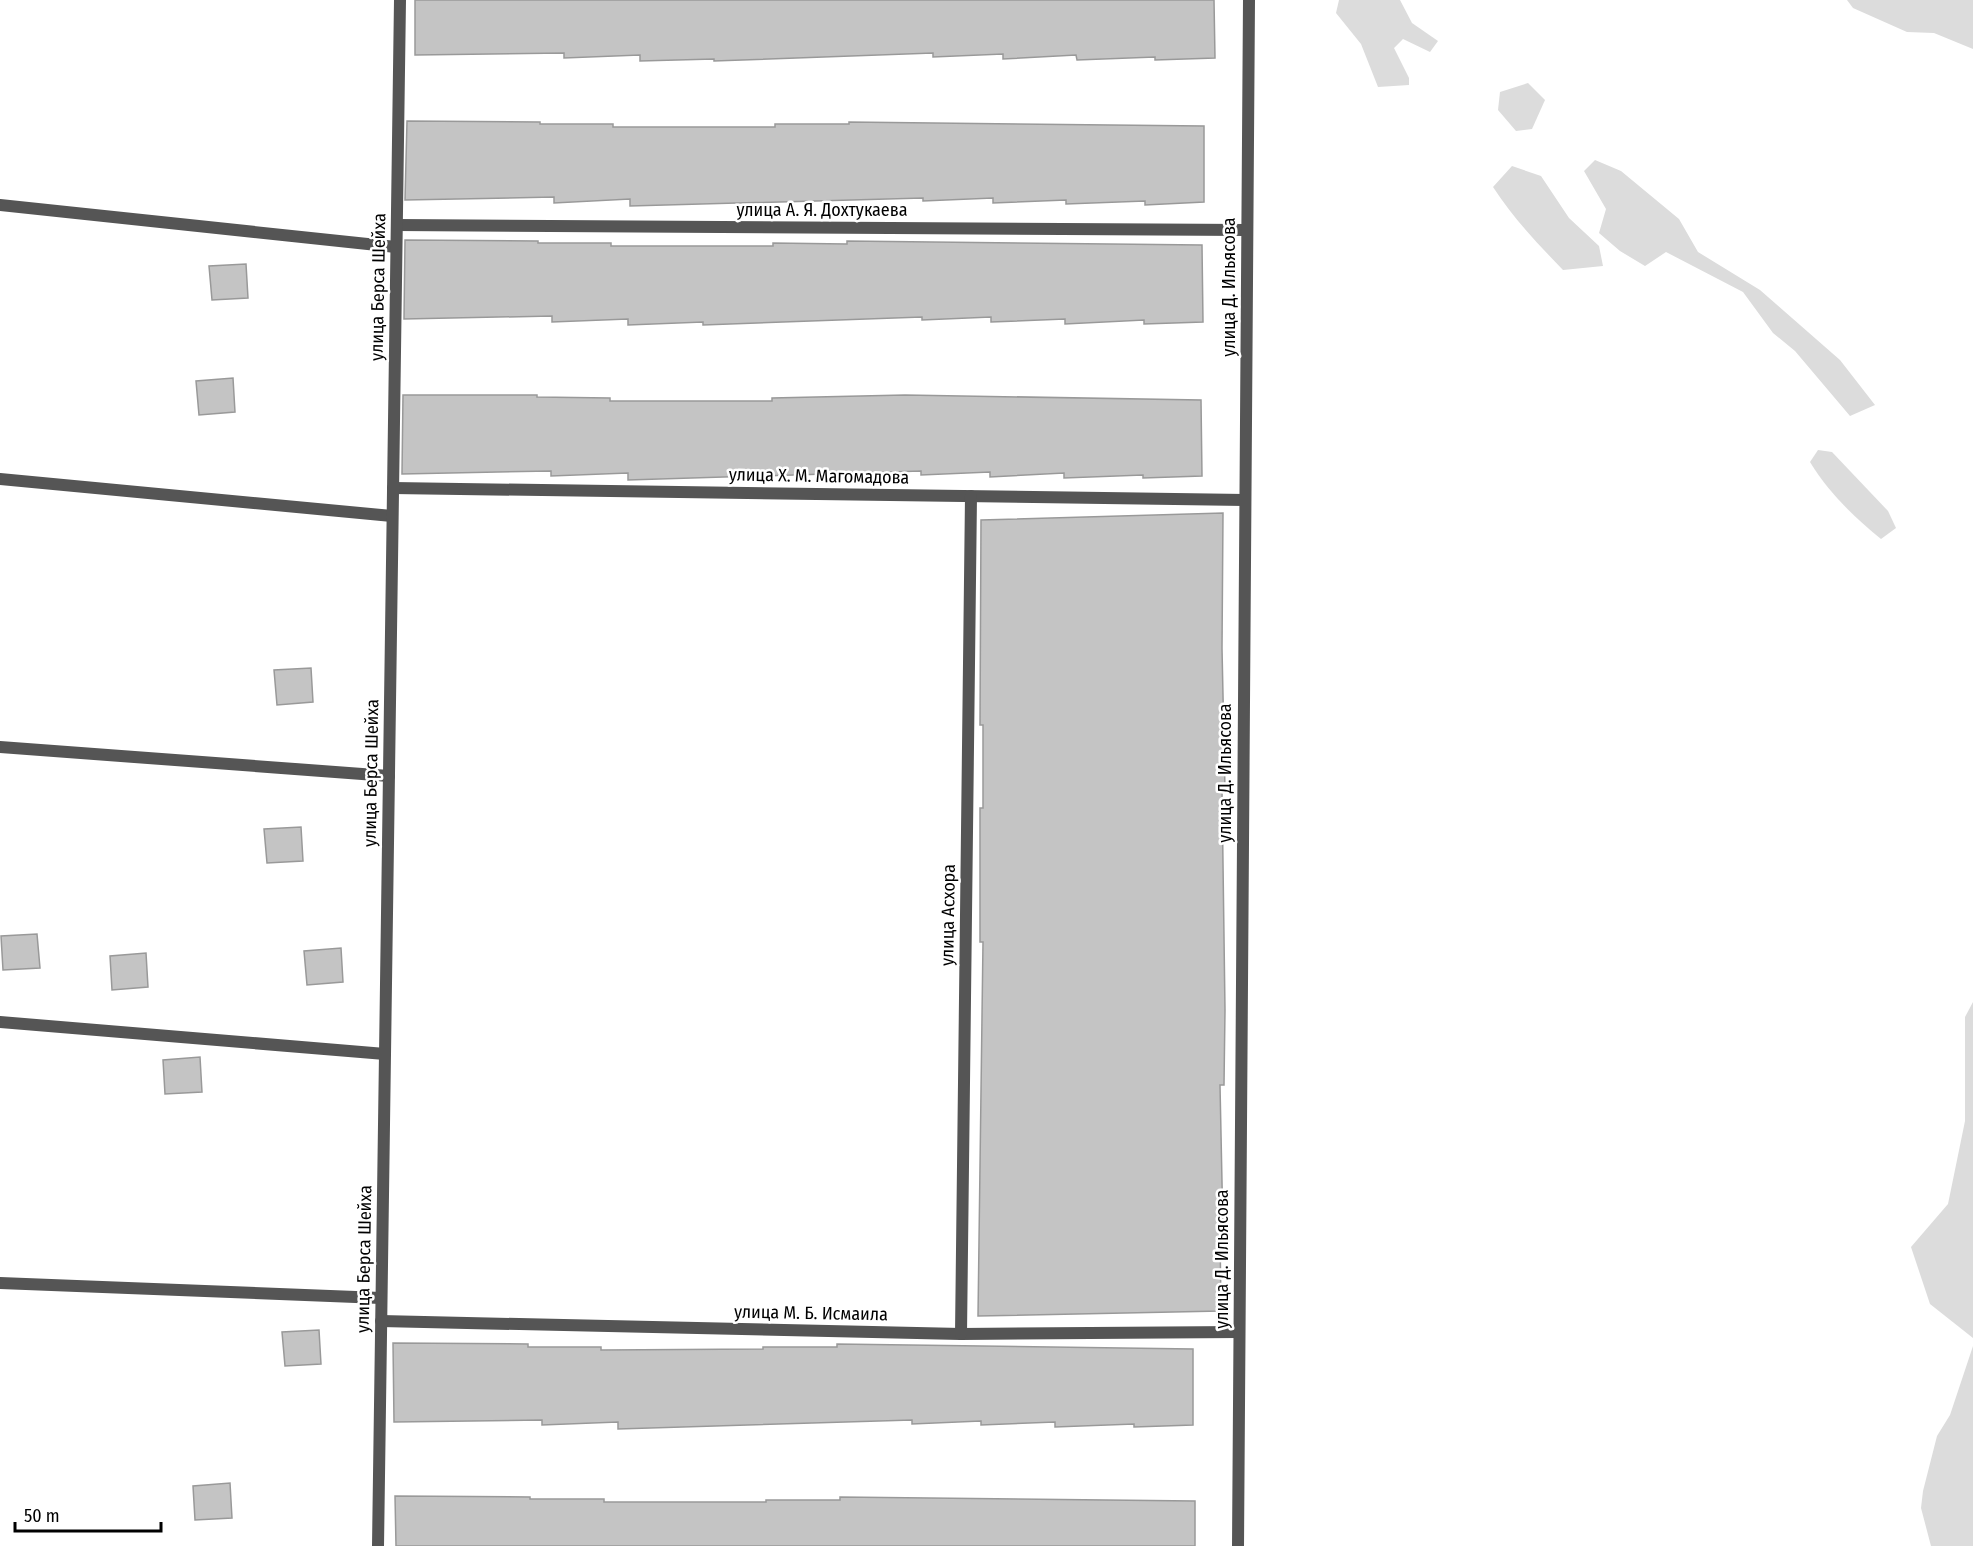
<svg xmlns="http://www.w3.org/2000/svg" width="1973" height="1546" font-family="'Fira Sans Condensed',sans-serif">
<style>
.green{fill:#dcdcdc}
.building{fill:#c4c4c4;stroke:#999;stroke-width:1.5}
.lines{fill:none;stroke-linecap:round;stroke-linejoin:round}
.minor{stroke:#555;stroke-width:12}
.labels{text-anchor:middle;stroke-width:5;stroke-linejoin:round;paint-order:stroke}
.street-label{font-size:18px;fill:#000;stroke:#fff}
</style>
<rect width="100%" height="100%" fill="#fff"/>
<!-- green -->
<g class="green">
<path d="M 1339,0 L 1400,0 L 1412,23 L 1438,41 L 1430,52 L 1403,39 L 1394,48 L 1409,78 L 1409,85 L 1378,87 L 1361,44 L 1336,13 Z"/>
<path d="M 1847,0 L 1973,0 L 1973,49 L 1934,33 L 1907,32 L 1853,8 Z"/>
<path d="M 1528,83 L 1545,100 L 1532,129 L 1516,131 L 1498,110 L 1500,92 Z"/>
<path d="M 1595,160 L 1621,171 L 1679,219 L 1698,252 L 1760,290 L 1840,360 L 1875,405 L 1850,416 L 1795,351 L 1773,333 L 1743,292 L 1666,252 L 1645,266 L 1620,251 L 1599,233 L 1606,209 L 1584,171 Z"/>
<path d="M 1512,166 L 1541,176 L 1569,218 L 1599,246 L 1603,266 L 1563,270 C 1538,244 1513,218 1493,187 Z"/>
<path d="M 1818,450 L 1832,452 L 1888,511 L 1896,528 L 1881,539 C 1853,516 1829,493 1810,462 Z"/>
<path d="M 1973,1002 L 1973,1338 L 1930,1304 L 1911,1247 L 1948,1204 L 1965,1121 L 1965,1017 Z"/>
<path d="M 1973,1346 L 1973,1546 L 1931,1546 L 1921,1508 L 1923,1491 L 1937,1436 L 1950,1415 Z"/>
</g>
<!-- building -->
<g class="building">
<path d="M 415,0 L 1214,0 L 1215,58 L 1155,60 L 1155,57 L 1077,60 L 1076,55 L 1003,59 L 1003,54 L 933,57 L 933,53 L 714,61 L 714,59 L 640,61 L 640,55 L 564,58 L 564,53 L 415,55 Z"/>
<path d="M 407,121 L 540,122 L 540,124 L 613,124 L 613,127 L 775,127 L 775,124 L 849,124 L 849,122 L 1204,126 L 1204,202 L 1145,205 L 1145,201 L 1066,204 L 1066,200 L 993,203 L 993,198 L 923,201 L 923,198 L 630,206 L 630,199 L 554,203 L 554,197 L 405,200 Z"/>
<path d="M 405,240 L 538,241 L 538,243 L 611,243 L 611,246 L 773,246 L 773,243 L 847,244 L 847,241 L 1202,245 L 1203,322 L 1144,324 L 1144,320 L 1065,324 L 1065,319 L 991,322 L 991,317 L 922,320 L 922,317 L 703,325 L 703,322 L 628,325 L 628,319 L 552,322 L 552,316 L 404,319 Z"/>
<path d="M 246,264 L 248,298 L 212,300 L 209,266 Z"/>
<path d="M 233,378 L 235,412 L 199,415 L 196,381 Z"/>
<path d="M 403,395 L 537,395 L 537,397 L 610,398 L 610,401 L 772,401 L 772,398 L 905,395 L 1201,400 L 1202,476 L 1143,478 L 1143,475 L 1064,478 L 1064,473 L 990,477 L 990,472 L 921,475 L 921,471 L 628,480 L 628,473 L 551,476 L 551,471 L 402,474 Z"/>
<path d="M 1223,513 L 1222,648 L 1225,790 L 1222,790 L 1225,1010 L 1224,1085 L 1220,1085 L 1223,1231 L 1220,1231 L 1221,1311 L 978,1316 L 983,942 L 980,942 L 980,808 L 983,808 L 983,725 L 980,725 L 981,520 Z"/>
<path d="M 311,668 L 313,702 L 277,705 L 274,670 Z"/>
<path d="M 301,827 L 303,861 L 267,863 L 264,829 Z"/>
<path d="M 37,934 L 40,968 L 3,970 L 1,936 Z"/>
<path d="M 341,948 L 343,982 L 307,985 L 304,951 Z"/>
<path d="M 146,953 L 148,987 L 112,990 L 110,956 Z"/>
<path d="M 200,1057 L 202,1092 L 165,1094 L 163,1060 Z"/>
<path d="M 319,1330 L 321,1364 L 285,1366 L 282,1332 Z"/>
<path d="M 393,1343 L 528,1344 L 528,1347 L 601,1347 L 601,1350 L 763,1349 L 763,1347 L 837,1347 L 837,1344 L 1193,1349 L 1193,1425 L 1134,1427 L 1134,1424 L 1055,1427 L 1055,1422 L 981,1425 L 981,1421 L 912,1424 L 912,1420 L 618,1429 L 618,1422 L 542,1425 L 542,1420 L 394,1422 Z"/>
<path d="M 230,1483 L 232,1518 L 195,1520 L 193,1486 Z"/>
<path d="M 395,1496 L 530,1497 L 530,1499 L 604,1499 L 604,1502 L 766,1502 L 766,1500 L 840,1500 L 840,1497 L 1195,1501 L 1195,1546 L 396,1546 Z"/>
</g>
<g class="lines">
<!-- minor -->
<g class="minor">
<path d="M 0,205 L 396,247"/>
<path d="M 397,225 L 1247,230"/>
<path d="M 0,479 L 392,516"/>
<path d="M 393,488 L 1245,500"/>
<path d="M 0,747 L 389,776"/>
<path d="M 0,1022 L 385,1054"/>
<path d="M 0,1283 L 381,1298"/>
<path d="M 381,1321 L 961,1334 L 1239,1332"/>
<path d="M 961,1334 L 971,496"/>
<path d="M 378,1546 L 400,0"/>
<path d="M 1238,1546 L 1249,0"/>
</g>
</g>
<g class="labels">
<!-- street labels -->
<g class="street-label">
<text x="822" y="216">улица А. Я. Дохтукаева</text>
<text transform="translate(378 287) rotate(-89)" y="6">улица Берса Шейха</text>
<text transform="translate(1229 287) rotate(-90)" y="6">улица Д. Ильясова</text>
<text transform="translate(819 476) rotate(1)" y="6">улица Х. М. Магомадова</text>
<text transform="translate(371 773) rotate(-89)" y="6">улица Берса Шейха</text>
<text transform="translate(1225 773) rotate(-90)" y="6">улица Д. Ильясова</text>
<text transform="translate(948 915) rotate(-89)" y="6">улица Асхора</text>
<text transform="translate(364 1259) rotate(-89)" y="6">улица Берса Шейха</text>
<text transform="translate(1222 1259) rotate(-90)" y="6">улица Д. Ильясова</text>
<text transform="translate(811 1313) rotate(1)" y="6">улица М. Б. Исмаила</text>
</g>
</g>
<!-- scale -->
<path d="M15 1522v9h146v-9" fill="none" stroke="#000000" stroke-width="3"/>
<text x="24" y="1522" font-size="18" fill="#000000" stroke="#ffffff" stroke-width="4.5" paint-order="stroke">50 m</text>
</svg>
